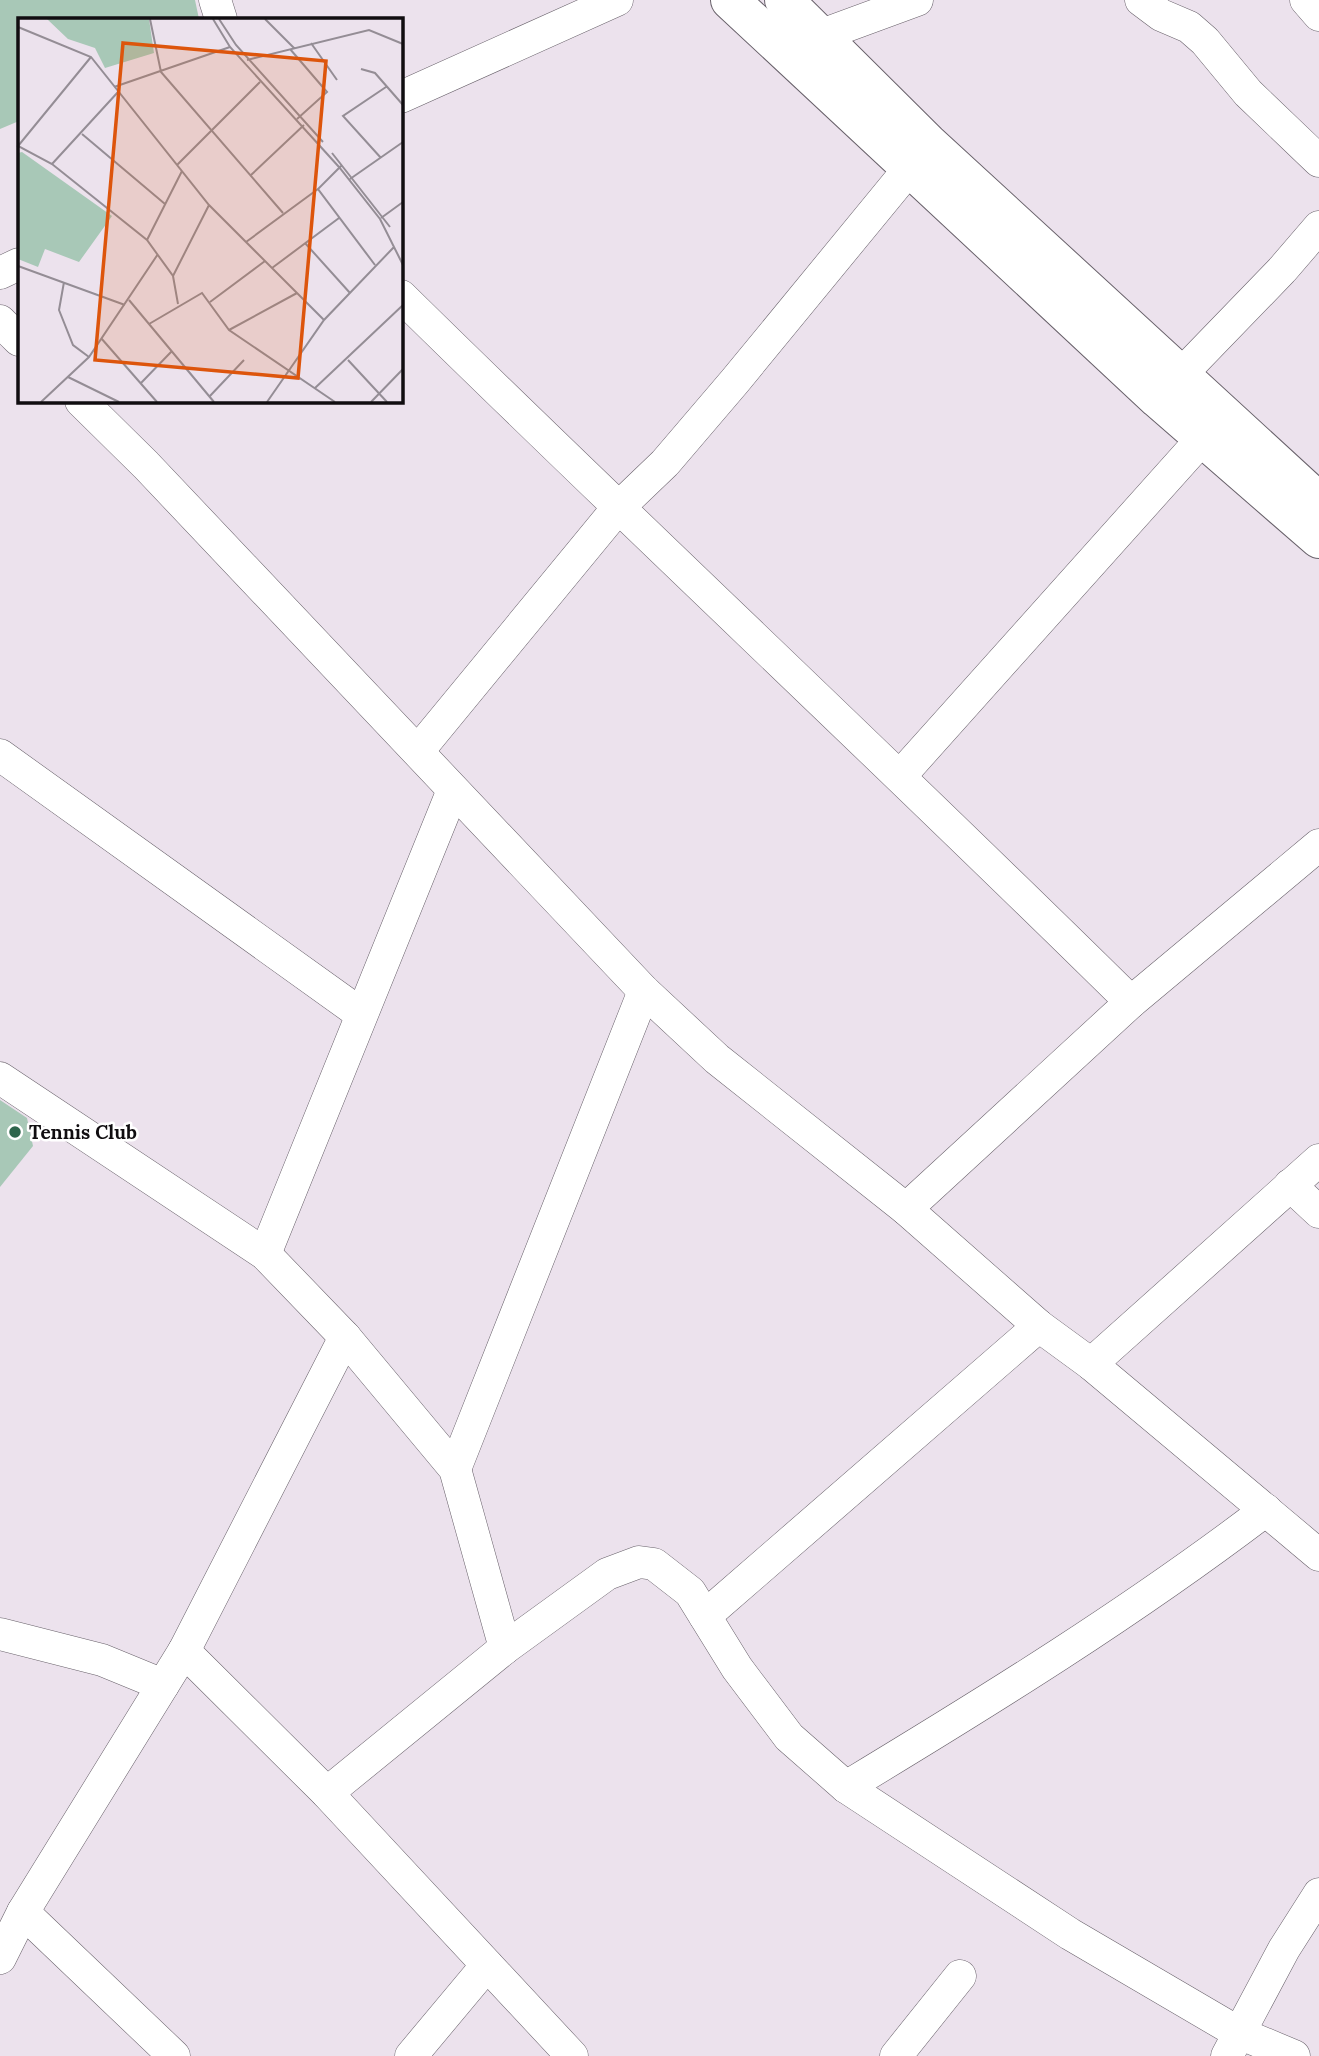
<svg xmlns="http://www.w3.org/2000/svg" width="1319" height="2056" font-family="Lora,serif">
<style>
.grass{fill:#a8c8b7}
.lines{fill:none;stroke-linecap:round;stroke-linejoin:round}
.street-casing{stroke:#68616a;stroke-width:33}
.secondary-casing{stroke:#68616a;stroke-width:40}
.street{stroke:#fff;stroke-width:32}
.secondary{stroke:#fff;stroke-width:38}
.poi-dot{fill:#2e654c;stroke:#fff;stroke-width:2.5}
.labels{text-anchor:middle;stroke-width:5;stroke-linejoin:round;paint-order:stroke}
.poi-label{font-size:19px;font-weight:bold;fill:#100d10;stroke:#fff;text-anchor:start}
.inset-road{fill:none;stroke:#948d95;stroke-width:2}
.view{fill:#dd550c;fill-opacity:0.15;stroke:#dd550c;stroke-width:3.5}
.inset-edge{fill:none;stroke:#100d10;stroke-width:3.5}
</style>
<rect width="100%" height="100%" fill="#ece2ed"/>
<!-- grass -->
<g class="grass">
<path d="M 0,0 L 195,0 L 199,19 L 19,19 L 19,121 L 0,129 Z"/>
<path d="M 0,1100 L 27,1118 L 33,1146 L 0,1187 Z"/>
</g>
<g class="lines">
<!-- street casing -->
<g class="street-casing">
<g id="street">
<path d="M 215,0 L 221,19"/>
<path d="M 1141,0 L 1161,15 L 1189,27 L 1205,41 L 1248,93 L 1319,161"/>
<path d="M 1306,0 L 1319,15"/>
<path d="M 800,43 L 917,0"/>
<path d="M 401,97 L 617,0"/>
<path d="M 0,273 L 19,264"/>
<path d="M 401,296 C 643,534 890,764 1131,1002"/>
<path d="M 0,321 L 19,340"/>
<path d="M 1164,392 L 1282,270 L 1319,227"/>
<path d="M 81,401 L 146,465 L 644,991 L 717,1059 L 906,1209 L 1039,1326 L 1091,1364 L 1319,1555"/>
<path d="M 418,751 L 617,509 L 665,463 L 735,381 L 909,169"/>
<path d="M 0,755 L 361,1014"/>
<path d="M 901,775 L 1219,420"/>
<path d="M 0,1078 L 265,1254 L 345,1337 L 455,1469 L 505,1648"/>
<path d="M 1290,1185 L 1319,1212"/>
<path d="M 906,1209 L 1131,1002 L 1319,845"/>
<path d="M 265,1254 L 453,790"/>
<path d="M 1091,1364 L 1319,1160"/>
<path d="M 455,1469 L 644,991"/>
<path d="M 705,1616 L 1039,1326"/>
<path d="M 0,1634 L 102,1660 L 163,1685"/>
<path d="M 184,1651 L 327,1793 L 572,2056"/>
<path d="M 846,1787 C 990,1700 1132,1612 1266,1510"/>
<path d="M 327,1793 L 505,1648 L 607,1574 L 639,1562 L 654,1564 L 690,1592 L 737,1668 L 789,1737 L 846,1787 L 1070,1934 L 1239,2033 L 1294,2056"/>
<path d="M 23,1912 L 174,2056"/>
<path d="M 0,1958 L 23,1912 L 184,1651 L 345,1337"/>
<path d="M 411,2056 L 487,1965"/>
<path d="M 896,2056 L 960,1976"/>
<path d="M 1227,2056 L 1284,1949 L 1319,1894"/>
</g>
</g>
<!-- secondary casing -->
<g class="secondary-casing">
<g id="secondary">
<path d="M 730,0 L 1158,399 L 1319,539"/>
<path d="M 784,0 L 928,143 L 1319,502"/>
</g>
</g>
<!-- street -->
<use href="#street" class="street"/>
<!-- secondary -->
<use href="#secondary" class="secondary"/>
</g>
<!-- markers -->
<circle class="poi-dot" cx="15" cy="1132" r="7"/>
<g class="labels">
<!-- poi labels -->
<g class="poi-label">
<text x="29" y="1139">Tennis Club</text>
</g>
</g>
<!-- overview -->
<g transform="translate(18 18)">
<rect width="385" height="385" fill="#ece2ed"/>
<path d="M 29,1 L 131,1 L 136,35 L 87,50 L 77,30 L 50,21 ZM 4,134 L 94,198 L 61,244 L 27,231 L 20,249 L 0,241 L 0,135 Z" fill="#a8c8b7"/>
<path class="inset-road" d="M 132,1 L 143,54 L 265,195M 195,1 L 212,29 L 321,149 L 362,201 L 385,247M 201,1 L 218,27 L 305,124M 247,1 L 276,30M 0,9 L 73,39 L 191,187 L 306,302M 293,25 L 319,62M 272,31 L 309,74 L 279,101M 73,39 L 0,128 L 34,146 L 129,222 L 155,258 L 160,286M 229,42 L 351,12 L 385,26M 343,51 L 357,55 L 385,87M 96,69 L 212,29M 64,116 L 147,186M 314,135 L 372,209M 363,140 L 325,98 L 368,69M 34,146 L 100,74M 159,147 L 242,64M 323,148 L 300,171 L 357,247M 233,157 L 286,107M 332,161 L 385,124M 363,200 L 385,184M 129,222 L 164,153M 228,224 L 300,171M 287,225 L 332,275M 0,248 L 107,287M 254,250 L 321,200M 155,258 L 191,187M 46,264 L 41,292 L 55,327 L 71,339M 111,282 L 196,384M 192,284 L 247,243M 131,306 L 184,275 L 211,312 L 317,384M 211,312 L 279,275M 83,320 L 139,384M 330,342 L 369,384M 50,359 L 101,384M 123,365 L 153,334M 297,370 L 385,287M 191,379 L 226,342M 23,384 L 71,339 L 140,236M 249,384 L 306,302 L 376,229M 353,384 L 385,351"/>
<path class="view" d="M 105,25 L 308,43 L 280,360 L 77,342 Z"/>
<rect width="385" height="385" class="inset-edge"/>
</g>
</svg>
